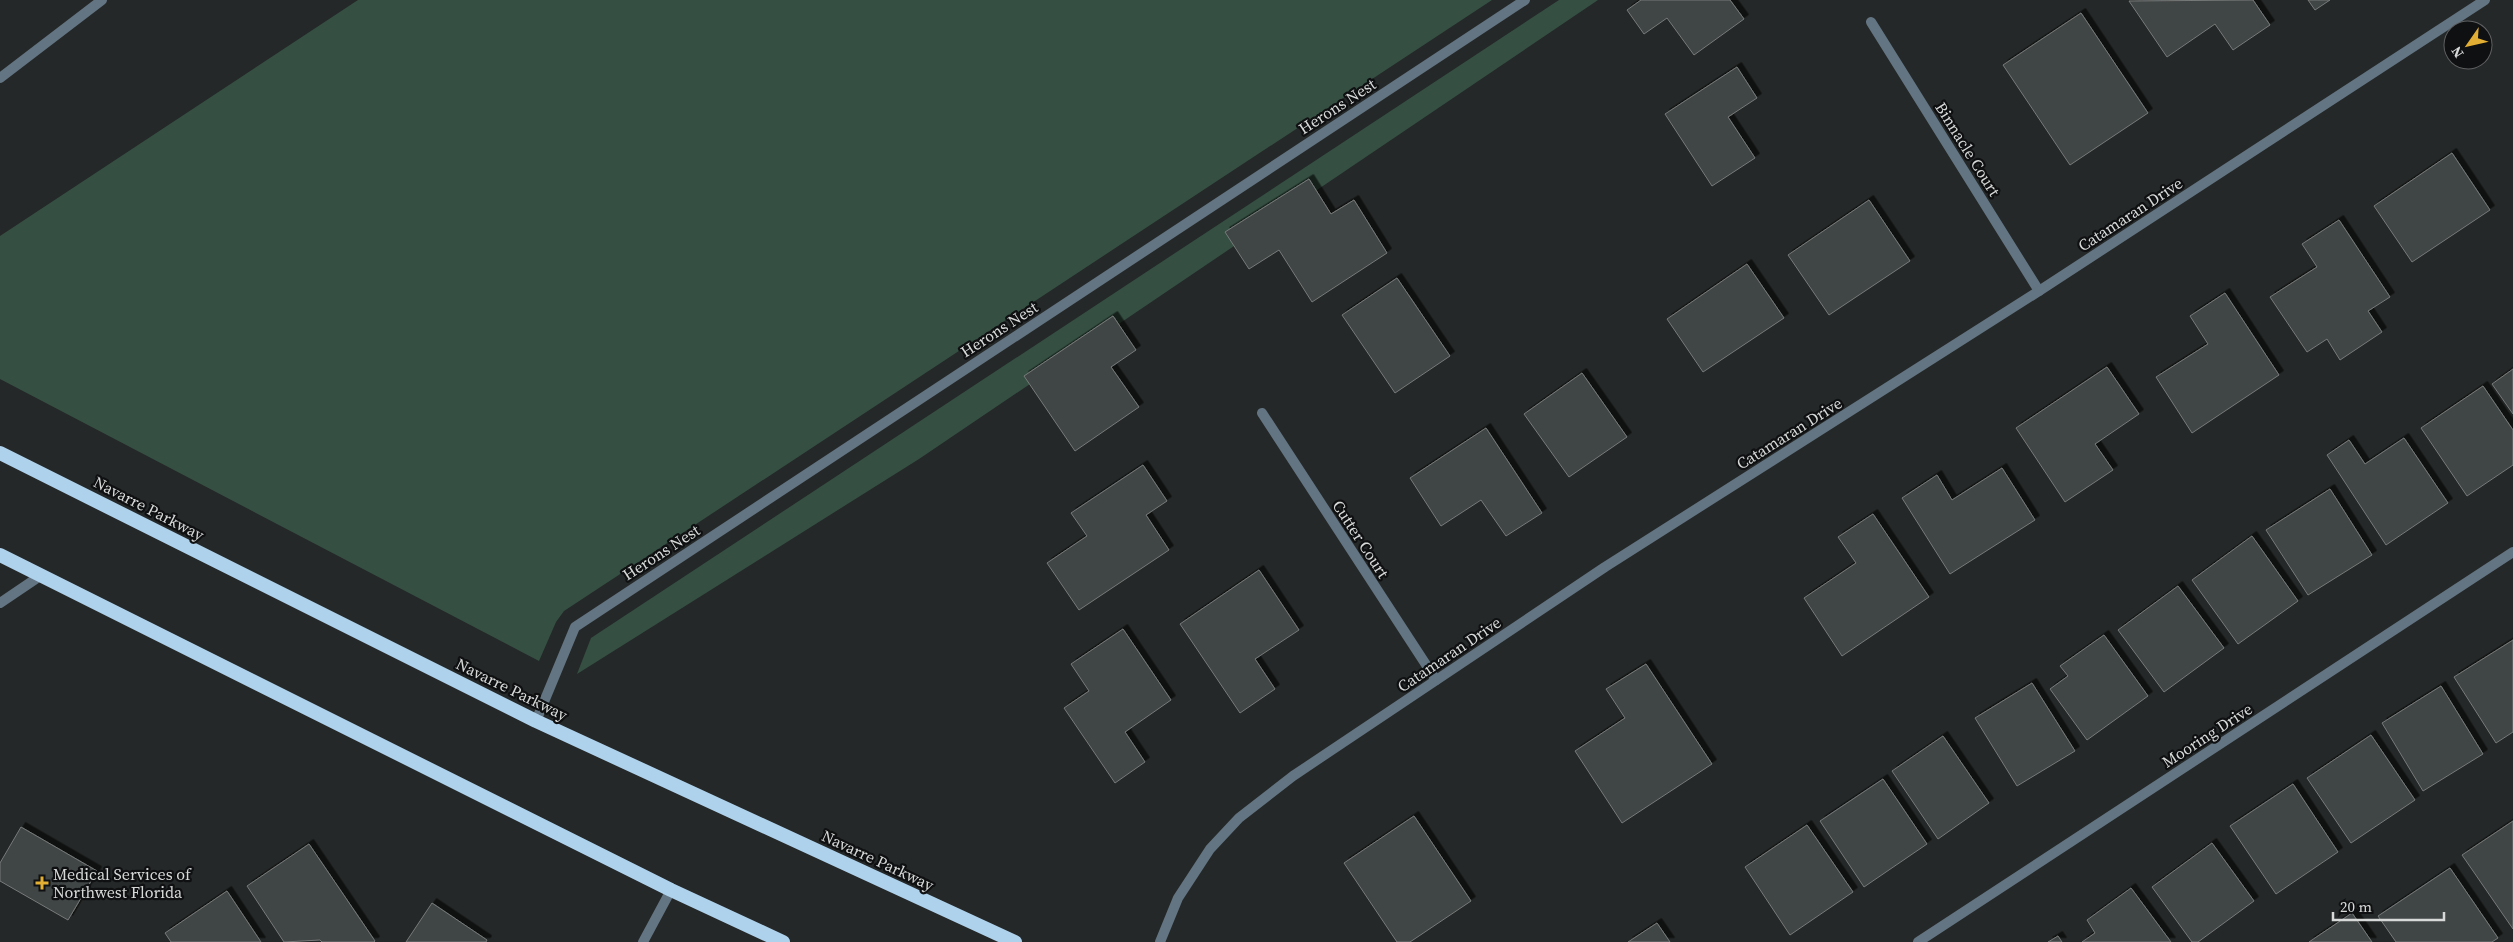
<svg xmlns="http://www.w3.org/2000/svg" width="2513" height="942" font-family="'Source Serif 4',serif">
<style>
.green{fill:#355043}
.building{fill:#414444;stroke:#777b7a;filter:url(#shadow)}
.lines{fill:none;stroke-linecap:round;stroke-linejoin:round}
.minor{stroke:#637482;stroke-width:10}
.trunk{stroke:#aed1ec;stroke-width:14}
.poi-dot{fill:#e3ae34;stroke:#0f1011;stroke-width:2}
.labels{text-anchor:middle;stroke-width:4.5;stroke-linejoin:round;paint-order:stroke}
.street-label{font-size:16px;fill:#d7d9d9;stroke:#0f1011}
.poi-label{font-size:16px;fill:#d7d9d9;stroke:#0f1011;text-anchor:start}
</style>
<defs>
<filter id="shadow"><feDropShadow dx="4.5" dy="-4.5" stdDeviation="0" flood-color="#0009"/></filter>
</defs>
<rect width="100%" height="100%" fill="#252828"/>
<!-- green -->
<g class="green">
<path d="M 358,0 L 1492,0 L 564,611 L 556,622 L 539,661 L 0,379 L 0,236 Z"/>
<path d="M 1559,0 L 1598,0 L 919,459 L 577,674 L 591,638 Z"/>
</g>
<!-- building -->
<g class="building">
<path d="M 1641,0 L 1730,0 L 1744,19 L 1694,55 L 1667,18 L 1644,34 L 1627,10 Z"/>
<path d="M 2253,0 L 2270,25 L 2233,50 L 2215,24 L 2167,57 L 2129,1 Z"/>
<path d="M 2308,0 L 2330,0 L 2315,10 Z"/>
<path d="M 2081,13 L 2148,113 L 2070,165 L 2003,65 Z"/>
<path d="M 1737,67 L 1757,98 L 1728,117 L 1755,158 L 1712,186 L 1665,114 Z"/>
<path d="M 2452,153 L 2490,210 L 2412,262 L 2374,206 Z"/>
<path d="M 1309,179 L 1331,214 L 1354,200 L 1387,253 L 1312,302 L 1279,250 L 1249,269 L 1225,232 Z"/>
<path d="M 1869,200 L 1910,261 L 1829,315 L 1788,255 Z"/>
<path d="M 2339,220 L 2390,297 L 2368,311 L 2382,332 L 2340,360 L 2327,339 L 2307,352 L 2270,297 L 2317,267 L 2302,244 Z"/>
<path d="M 1747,264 L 1784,318 L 1703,372 L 1667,319 Z"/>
<path d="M 1397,278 L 1450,356 L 1395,393 L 1342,315 Z"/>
<path d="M 2225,293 L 2279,375 L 2192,433 L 2156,377 L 2208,344 L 2190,316 Z"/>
<path d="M 1113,316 L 1136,350 L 1111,367 L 1139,407 L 1075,451 L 1024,376 Z"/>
<path d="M 2107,367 L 2139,414 L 2095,444 L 2113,470 L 2065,502 L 2016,428 Z"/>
<path d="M 2513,369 L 2513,414 L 2492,384 Z"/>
<path d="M 1582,373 L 1627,437 L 1569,477 L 1524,414 Z"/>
<path d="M 2483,386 L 2513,430 L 2513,465 L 2467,496 L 2421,428 Z"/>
<path d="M 1486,428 L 1542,513 L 1506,536 L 1481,500 L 1441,526 L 1410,478 Z"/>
<path d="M 2404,438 L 2448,503 L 2386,545 L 2327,455 L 2349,440 L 2365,464 Z"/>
<path d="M 1143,465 L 1167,501 L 1146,515 L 1169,550 L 1079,610 L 1047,563 L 1087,536 L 1071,513 Z"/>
<path d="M 2002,468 L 2035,520 L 1950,574 L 1902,498 L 1937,475 L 1952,500 Z"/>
<path d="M 2330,489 L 2372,555 L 2308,595 L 2266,530 Z"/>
<path d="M 1873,514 L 1929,597 L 1842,656 L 1804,598 L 1856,563 L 1838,537 Z"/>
<path d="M 2252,536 L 2298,601 L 2238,644 L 2192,580 Z"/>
<path d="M 1259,570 L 1299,630 L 1255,659 L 1275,689 L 1240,713 L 1180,624 Z"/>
<path d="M 2178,586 L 2224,648 L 2164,692 L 2118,630 Z"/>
<path d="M 1123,629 L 1171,700 L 1125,732 L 1145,762 L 1115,783 L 1064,708 L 1089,691 L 1071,664 Z"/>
<path d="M 2104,635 L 2148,696 L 2087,740 L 2050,689 L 2068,676 L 2060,666 Z"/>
<path d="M 2513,640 L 2513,732 L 2496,743 L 2454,677 Z"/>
<path d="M 1646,664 L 1712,764 L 1622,823 L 1575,751 L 1625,718 L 1606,689 Z"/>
<path d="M 2032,683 L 2075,751 L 2017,786 L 1975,718 Z"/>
<path d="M 2441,686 L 2483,754 L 2423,791 L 2382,723 Z"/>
<path d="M 2371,735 L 2415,800 L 2351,843 L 2307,778 Z"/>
<path d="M 1943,736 L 1989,803 L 1938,839 L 1892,771 Z"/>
<path d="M 1883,779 L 1927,844 L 1864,887 L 1820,821 Z"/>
<path d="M 2293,784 L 2338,852 L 2276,894 L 2230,826 Z"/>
<path d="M 1414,816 L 1471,901 L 1410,942 L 1397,942 L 1344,863 Z"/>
<path d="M 2513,821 L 2513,929 L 2462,855 Z"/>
<path d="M 1807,825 L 1853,892 L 1790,935 L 1745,867 Z"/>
<path d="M 21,827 L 97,871 L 68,920 L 0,881 L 0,863 Z"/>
<path d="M 2212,843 L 2254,901 L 2198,942 L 2192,942 L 2152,887 Z"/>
<path d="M 309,844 L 375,941 L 374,942 L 322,942 L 320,940 L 284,942 L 247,886 Z"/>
<path d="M 2450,868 L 2498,938 L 2492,942 L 2396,942 L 2378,916 Z"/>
<path d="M 2131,888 L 2171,942 L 2082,942 L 2095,933 L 2087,920 Z"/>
<path d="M 227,891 L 261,942 L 171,942 L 165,933 Z"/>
<path d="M 432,903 L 487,940 L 486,942 L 406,942 Z"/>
<path d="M 2352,913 L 2372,942 L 2309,942 Z"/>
<path d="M 1657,923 L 1670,942 L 1628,942 Z"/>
<path d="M 2058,936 L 2062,942 L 2048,942 Z"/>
</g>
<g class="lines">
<!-- minor -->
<g class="minor">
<path d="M 1871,22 L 2039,291"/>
<path d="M 0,78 L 102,0"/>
<path d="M 1262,413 L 1436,680"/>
<path d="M 0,603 L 40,576"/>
<path d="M 536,721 L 575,627 L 1525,0"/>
<path d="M 643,942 L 671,890"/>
<path d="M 1160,942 L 1178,898 L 1210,849 L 1239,818 L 1293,776 L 1605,567 L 2039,291 L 2485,0"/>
<path d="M 1918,942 L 2513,552"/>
</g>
<!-- trunk -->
<g class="trunk">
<path d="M 0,453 L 536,721 L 1015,942"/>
<path d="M 0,555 L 671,890 L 783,942"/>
</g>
</g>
<!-- markers -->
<path class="poi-dot" d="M39.5 875.5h5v5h5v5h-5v5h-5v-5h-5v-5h5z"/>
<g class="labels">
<!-- street labels -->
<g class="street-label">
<text transform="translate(1337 106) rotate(-33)" y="6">Herons Nest</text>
<text transform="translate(1968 149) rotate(58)" y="6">Binnacle Court</text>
<text transform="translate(2130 214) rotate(-33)" y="6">Catamaran Drive</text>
<text transform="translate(999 329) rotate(-33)" y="6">Herons Nest</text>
<text transform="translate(1789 433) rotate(-32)" y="6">Catamaran Drive</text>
<text transform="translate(149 508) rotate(27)" y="6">Navarre Parkway</text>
<text transform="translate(1361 539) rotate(57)" y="6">Cutter Court</text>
<text transform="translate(661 552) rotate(-33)" y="6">Herons Nest</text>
<text transform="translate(1449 654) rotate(-34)" y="6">Catamaran Drive</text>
<text transform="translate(512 689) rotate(26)" y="6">Navarre Parkway</text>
<text transform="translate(2207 735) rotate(-33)" y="6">Mooring Drive</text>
<text transform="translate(878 860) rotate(25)" y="6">Navarre Parkway</text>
</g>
<!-- poi labels -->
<g class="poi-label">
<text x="53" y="880">Medical Services of<tspan x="53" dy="18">Northwest Florida</tspan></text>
</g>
</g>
<!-- north arrow -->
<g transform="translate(2468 45) rotate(236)"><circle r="24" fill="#0f1011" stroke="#5f6061"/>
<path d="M0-4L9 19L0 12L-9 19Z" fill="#e3ae34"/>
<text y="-8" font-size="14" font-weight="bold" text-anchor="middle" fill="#d7d9d9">N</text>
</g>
<!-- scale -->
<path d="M2333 912v8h111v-8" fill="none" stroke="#d7d9d9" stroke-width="2.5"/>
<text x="2340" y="912" font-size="15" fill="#d7d9d9" stroke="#0f1011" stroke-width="4" paint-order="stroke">20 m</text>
</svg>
